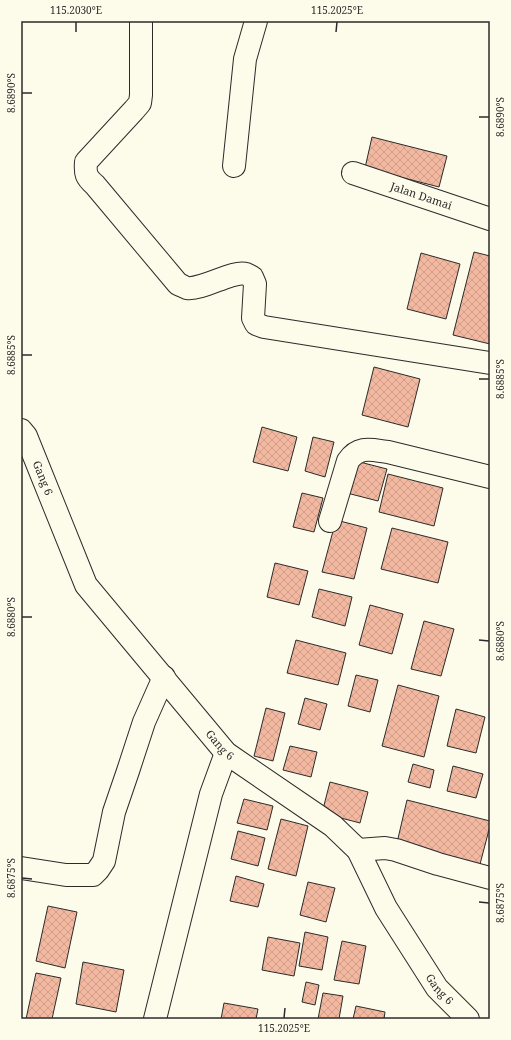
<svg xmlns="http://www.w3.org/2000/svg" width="511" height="1040" font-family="'Noto Serif',serif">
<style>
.building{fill:url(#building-cross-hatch);stroke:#2b2b2b}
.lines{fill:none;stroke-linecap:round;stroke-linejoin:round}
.minor-casing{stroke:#2b2b2b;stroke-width:24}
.minor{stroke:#fdfbea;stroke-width:22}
.ticks{fill:none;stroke:#2b2b2b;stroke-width:1.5}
.labels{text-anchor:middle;stroke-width:3;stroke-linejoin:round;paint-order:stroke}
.street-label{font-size:11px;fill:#2b2b2b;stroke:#fdfbea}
.neatline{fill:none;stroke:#2b2b2b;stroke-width:1.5}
.ticks-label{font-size:10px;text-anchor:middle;fill:#2b2b2b}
</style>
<defs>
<pattern id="building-cross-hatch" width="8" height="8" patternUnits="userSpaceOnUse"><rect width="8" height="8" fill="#f2b8a0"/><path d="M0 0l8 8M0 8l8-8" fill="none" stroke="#d09e8a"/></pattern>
</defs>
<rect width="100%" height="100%" fill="#fdfbea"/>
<!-- building -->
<g class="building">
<path d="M 372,137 L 447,156 L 439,187 L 365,168 Z"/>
<path d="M 474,252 L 490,256 L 490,344 L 453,335 Z"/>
<path d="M 421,253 L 460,264 L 446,319 L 407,309 Z"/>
<path d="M 374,367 L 420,379 L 408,427 L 362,415 Z"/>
<path d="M 262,427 L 297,437 L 288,471 L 253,462 Z"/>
<path d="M 313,437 L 334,442 L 325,477 L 305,471 Z"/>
<path d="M 352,460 L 387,469 L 378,501 L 343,492 Z"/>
<path d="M 388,474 L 443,488 L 434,526 L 379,512 Z"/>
<path d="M 302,493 L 323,498 L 314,532 L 293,527 Z"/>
<path d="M 336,520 L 367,528 L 354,579 L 322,572 Z"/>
<path d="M 392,528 L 448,542 L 438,583 L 381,569 Z"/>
<path d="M 275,563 L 308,571 L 299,605 L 267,597 Z"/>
<path d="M 319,589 L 352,597 L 345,626 L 312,617 Z"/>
<path d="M 370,605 L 403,614 L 392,654 L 359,645 Z"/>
<path d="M 424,621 L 454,629 L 441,676 L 411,669 Z"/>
<path d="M 296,640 L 346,653 L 338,685 L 287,673 Z"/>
<path d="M 356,675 L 378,680 L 370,712 L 348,706 Z"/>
<path d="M 398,685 L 439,696 L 424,757 L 382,746 Z"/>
<path d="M 305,698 L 327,704 L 320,730 L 298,724 Z"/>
<path d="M 266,708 L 285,713 L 273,761 L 254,756 Z"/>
<path d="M 456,709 L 485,717 L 476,753 L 447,746 Z"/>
<path d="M 290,746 L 317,752 L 311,777 L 283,770 Z"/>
<path d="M 413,764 L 434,770 L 430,788 L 408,782 Z"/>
<path d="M 453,766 L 483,774 L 476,798 L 447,791 Z"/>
<path d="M 330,782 L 368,792 L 360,823 L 322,813 Z"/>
<path d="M 244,799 L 273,806 L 267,830 L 237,823 Z"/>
<path d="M 407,800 L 490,821 L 490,826 L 479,868 L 396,847 Z"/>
<path d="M 281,819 L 308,826 L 296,876 L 268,869 Z"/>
<path d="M 238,831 L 265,838 L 258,866 L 231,859 Z"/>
<path d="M 236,876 L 264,884 L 258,907 L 230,901 Z"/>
<path d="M 308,882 L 335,888 L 326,922 L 300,915 Z"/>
<path d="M 48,906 L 77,912 L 65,968 L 36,961 Z"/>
<path d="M 305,932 L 328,937 L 322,970 L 299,966 Z"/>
<path d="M 268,937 L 300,943 L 294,976 L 262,970 Z"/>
<path d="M 342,941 L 366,946 L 359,984 L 334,980 Z"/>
<path d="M 83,962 L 124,970 L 116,1012 L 76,1004 Z"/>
<path d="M 36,973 L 61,978 L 52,1019 L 26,1019 Z"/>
<path d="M 306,982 L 319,985 L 315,1005 L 302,1002 Z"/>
<path d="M 323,993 L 343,996 L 339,1019 L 318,1019 Z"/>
<path d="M 224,1003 L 258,1009 L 256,1019 L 221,1019 Z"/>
<path d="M 356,1006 L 385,1012 L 384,1019 L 353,1019 Z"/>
</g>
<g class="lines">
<!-- minor casing -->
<g class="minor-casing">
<g id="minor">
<path d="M 141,21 L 141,95 L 140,103 L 134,110 L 86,162 C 85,174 86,177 95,185 L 178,284 C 181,285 184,287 187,288 C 203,290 233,270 246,274 C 248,275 250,276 252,277 L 255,284 L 253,318 L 256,324 L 264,327 L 490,363"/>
<path d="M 234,166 L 245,59 L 256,21"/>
<path id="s1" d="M 353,173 L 490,219"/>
<path id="s2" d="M 21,430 L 26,436 L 86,585 L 226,753 L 333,826 L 358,850 L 386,908 L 437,988 L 468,1019"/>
<path d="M 330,521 L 348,461 C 359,445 372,450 388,452 L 490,477"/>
<path d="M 358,850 L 385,848 L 396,850 L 438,864 L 490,878"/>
<path d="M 21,868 L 66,875 L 93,875 L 98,870 L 104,861 L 114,812 L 128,771 L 144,722 L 164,677"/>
<path d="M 155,1019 L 211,794 L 226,753"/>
</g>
</g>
<!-- minor -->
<use href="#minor" class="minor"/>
</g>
<!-- ticks -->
<path class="ticks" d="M 76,32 L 76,22M 336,32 L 337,22M 22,93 L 32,93M 479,117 L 489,117M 22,355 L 32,355M 479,379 L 489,379M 22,617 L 32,617M 479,640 L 489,641M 22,878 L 32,879M 479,902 L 489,903M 284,1018 L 285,1008"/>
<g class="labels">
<!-- street labels -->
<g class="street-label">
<text dy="4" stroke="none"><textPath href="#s1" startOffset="72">Jalan Damai</textPath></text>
<text dy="4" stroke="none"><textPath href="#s2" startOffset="53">Gang 6</textPath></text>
<text dy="4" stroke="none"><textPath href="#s2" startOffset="377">Gang 6</textPath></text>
<text dy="4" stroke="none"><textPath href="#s2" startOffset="713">Gang 6</textPath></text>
</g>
</g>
<!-- border -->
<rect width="511" height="1040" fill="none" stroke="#fdfbea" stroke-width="44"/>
<rect x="22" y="22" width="467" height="996" class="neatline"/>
<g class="ticks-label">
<text x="76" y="14">115.2030°E</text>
<text x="337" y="14">115.2025°E</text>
<text transform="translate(11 93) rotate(-90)" y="4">8.6890°S</text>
<text transform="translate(500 117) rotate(-90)" y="4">8.6890°S</text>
<text transform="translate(11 355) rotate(-90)" y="4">8.6885°S</text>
<text transform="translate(500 379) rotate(-90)" y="4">8.6885°S</text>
<text transform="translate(11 617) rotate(-90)" y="4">8.6880°S</text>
<text transform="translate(500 641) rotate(-90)" y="4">8.6880°S</text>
<text transform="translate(11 878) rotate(-90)" y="4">8.6875°S</text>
<text transform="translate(500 903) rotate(-90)" y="4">8.6875°S</text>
<text x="284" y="1032">115.2025°E</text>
</g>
</svg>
